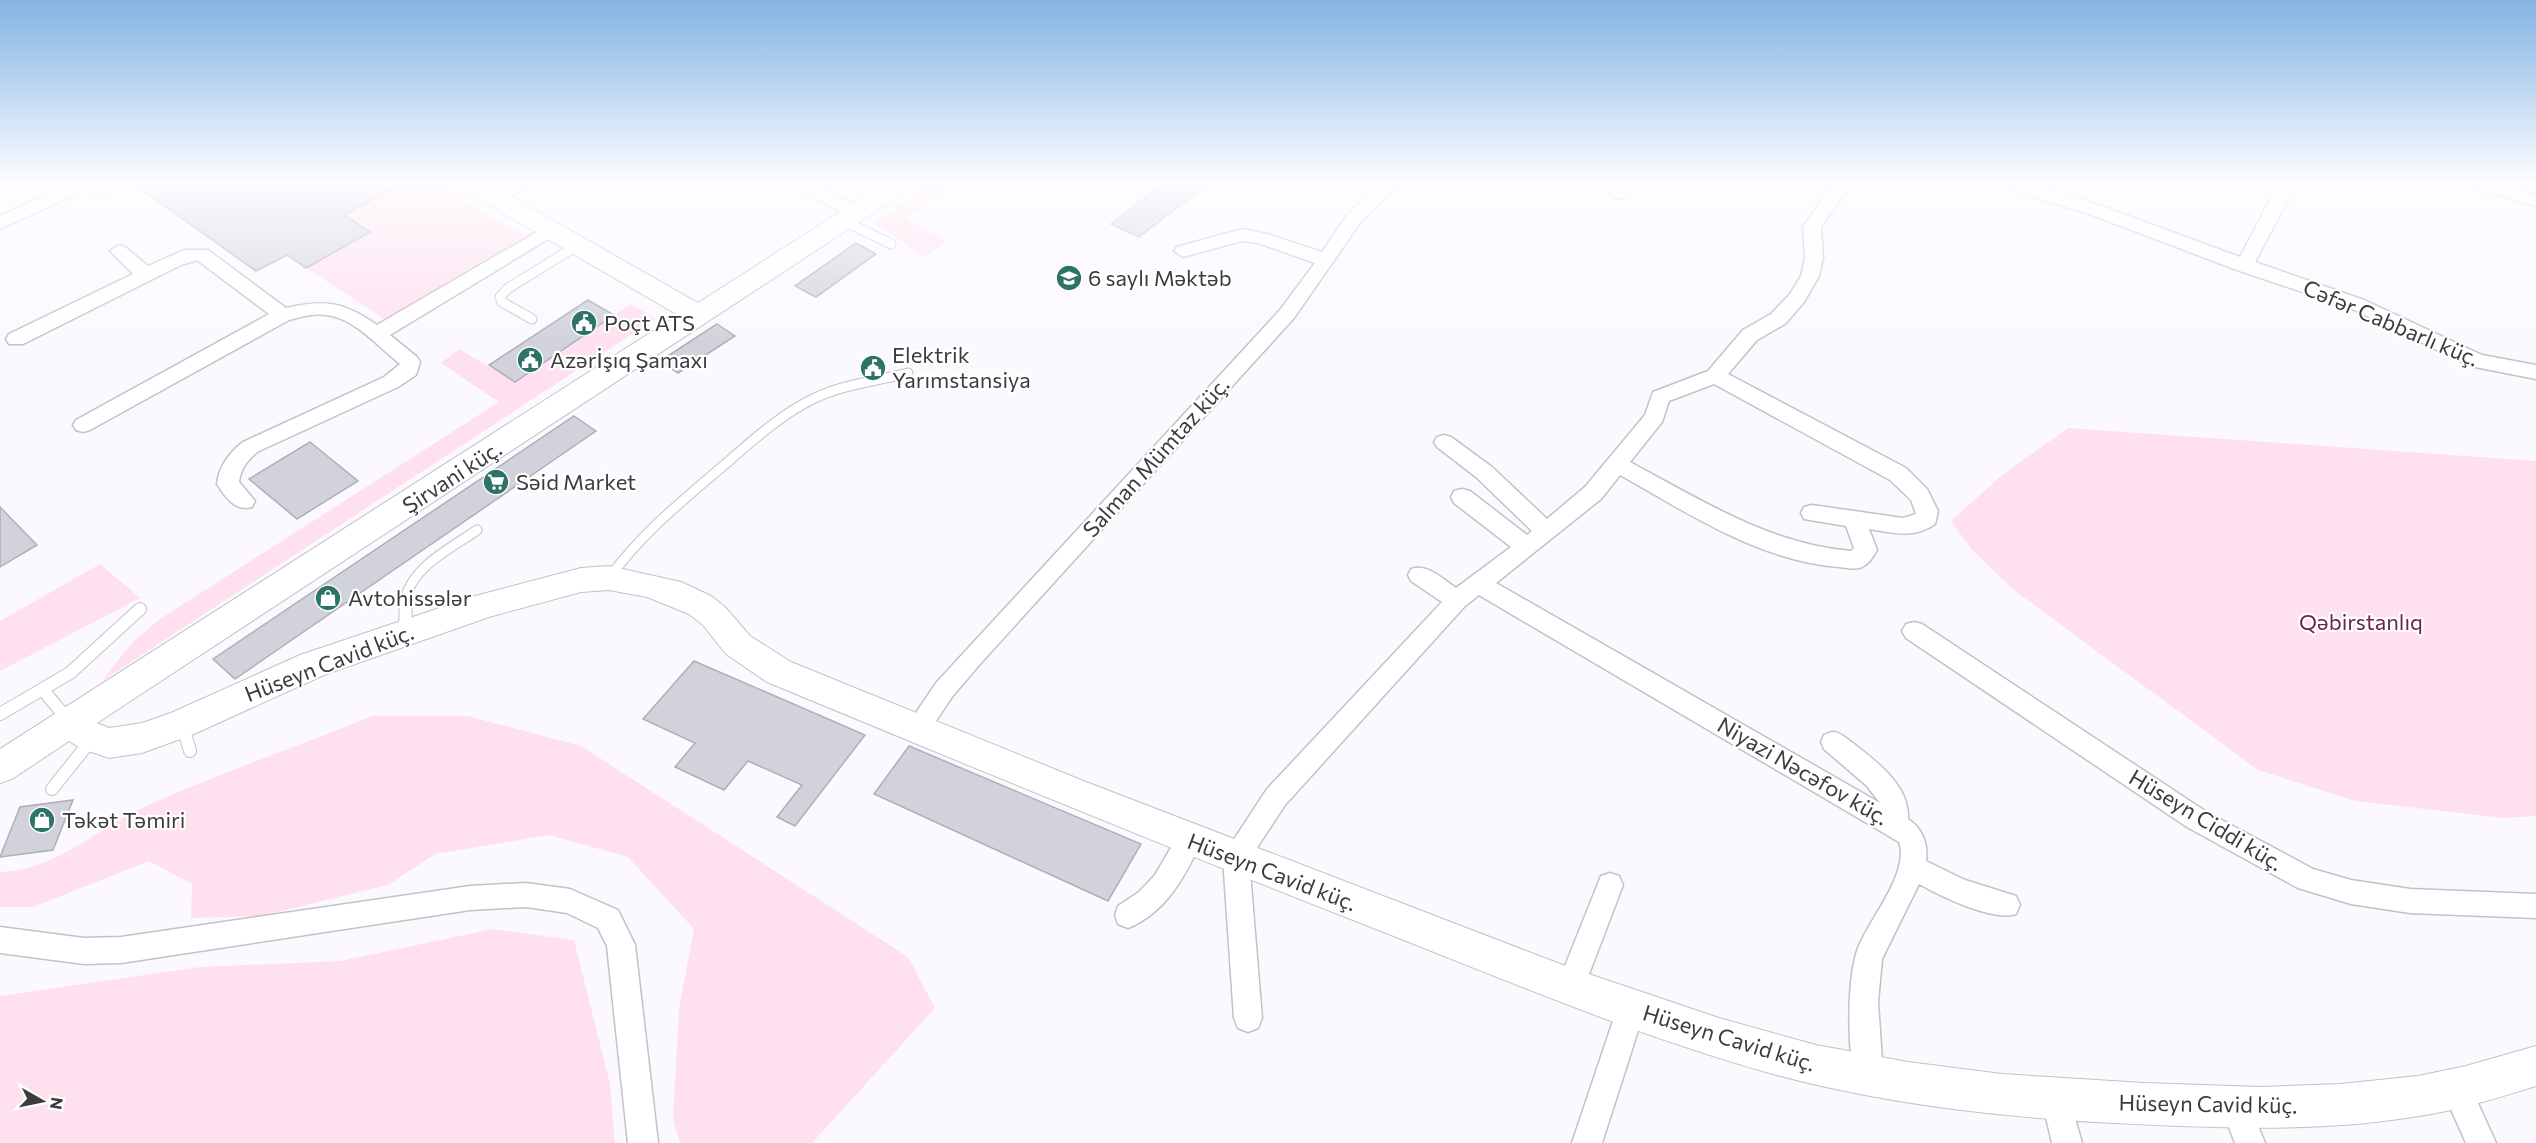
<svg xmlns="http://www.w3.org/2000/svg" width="2536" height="1143" font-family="Commissioner,sans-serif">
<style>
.green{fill:#ffe0ee}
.building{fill:#d1d2db;stroke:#aeafb7;stroke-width:1.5}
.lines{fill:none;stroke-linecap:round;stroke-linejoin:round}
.lane-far1-casing{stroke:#c3c1c9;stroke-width:11}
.lane-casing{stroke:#c3c1c9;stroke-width:14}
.street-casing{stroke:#c3c1c9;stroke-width:3}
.secondary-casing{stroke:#c3c1c9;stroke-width:2}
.lane-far1{stroke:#fff;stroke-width:9}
.lane{stroke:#fff;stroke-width:12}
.street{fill:#fff;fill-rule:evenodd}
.secondary{fill:#fff;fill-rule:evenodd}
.labels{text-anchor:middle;stroke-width:4.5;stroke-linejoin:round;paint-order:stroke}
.poi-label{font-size:22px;fill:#3c3b3e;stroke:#fff;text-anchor:start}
.street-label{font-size:22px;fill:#3c3b3e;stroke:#fff}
.park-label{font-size:22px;fill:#67264a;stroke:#fff}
</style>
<rect width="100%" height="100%" fill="#fbf9fe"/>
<!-- green -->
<g class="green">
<path d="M 405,183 L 433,183 L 525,236 L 386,320 L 306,268 L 370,233 L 344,215 Z"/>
<path d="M 933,183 L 956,183 L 905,218 L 946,241 L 925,257 L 874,223 Z"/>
<path d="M 631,304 L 655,319 L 102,681 L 131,644 L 160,619 L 499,402 L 441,363 L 459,349 L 515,382 Z"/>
<path d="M 2068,428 L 2536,461 L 2536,816 L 2504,818 L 2355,801 L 2258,770 L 2015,591 L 1972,550 L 1951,521 L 2001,476 Z"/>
<path d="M 100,564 L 140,598 L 0,671 L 0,621 Z"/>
<path d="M 372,716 L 468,716 L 581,746 L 908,957 L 935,1008 L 812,1143 L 680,1143 L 673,1118 L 679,1009 L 694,929 L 628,857 L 549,835 L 435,854 L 388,885 L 261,916 L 191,918 L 192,884 L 149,861 L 33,907 L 0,907 L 0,872 C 55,871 99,827 148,805 C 221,773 298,746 372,716 Z"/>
<path d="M 493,929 L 574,940 L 610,1084 L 615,1143 L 0,1143 L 0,996 L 200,967 L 340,961 Z"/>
</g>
<!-- building -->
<g class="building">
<path d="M 132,183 L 403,183 L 344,215 L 370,232 L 306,268 L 287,255 L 256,271 Z"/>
<path d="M 1164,183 L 1209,183 L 1139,237 L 1111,224 Z"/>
<path d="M 856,243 L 876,254 L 816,297 L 795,286 Z"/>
<path d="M 588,300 L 614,315 L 515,382 L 489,365 Z"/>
<path d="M 717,324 L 735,336 L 678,373 L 660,361 Z"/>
<path d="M 574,416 L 596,431 L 235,679 L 213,659 Z"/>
<path d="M 310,442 L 358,481 L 297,519 L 249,479 Z"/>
<path d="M 0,507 L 37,545 L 0,567 Z"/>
<path d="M 694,661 L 865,735 L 795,826 L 777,817 L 802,785 L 748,761 L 724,790 L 675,767 L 695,743 L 643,719 Z"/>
<path d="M 909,746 L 1141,844 L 1108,901 L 874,794 Z"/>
<path d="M 73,800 L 53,850 L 0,857 L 20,807 Z"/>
</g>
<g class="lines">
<!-- lane-far1 casing -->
<g class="lane-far1-casing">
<g id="lane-far1">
<path d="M 75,184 L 106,194"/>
<path d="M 844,221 L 891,244"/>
<path d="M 532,319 L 502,302 L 500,297 L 507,289 L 578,245"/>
<path d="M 609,578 C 641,534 682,501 723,466 C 752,441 781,414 815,398 C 844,384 877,381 908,373"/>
<path d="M 405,600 C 412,566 452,548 477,530"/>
</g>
</g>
<!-- lane casing -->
<g class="lane-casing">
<g id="lane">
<path d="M 405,632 L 406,598"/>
<path d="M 43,690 L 68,720"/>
<path d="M 0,714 L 70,673 L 140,609"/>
<path d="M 182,724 L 190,751"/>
<path d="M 52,789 L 92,739"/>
</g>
</g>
<!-- street casing -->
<g class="street-casing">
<g id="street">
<path d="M 65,183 L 85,183 L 70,197 L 0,229 L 0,216 L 58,189 Z"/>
<path d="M 511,183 L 533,183 L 503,202 L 491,202 L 488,198 Z"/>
<path d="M 787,183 L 810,183 L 863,209 L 866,213 L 857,219 L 851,217 Z"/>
<path d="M 1381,183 L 1400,183 L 1360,223 L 1294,318 L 980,664 L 952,697 L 926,736 L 917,739 L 908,736 L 905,729 L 936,683 L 1280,310 L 1315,263 L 1258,243 L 1242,241 L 1183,257 L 1174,251 L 1177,247 L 1242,229 L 1267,234 L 1322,252 L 1347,215 Z"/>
<path d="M 1619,183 L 1637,183 L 1624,198 L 1618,199 L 1609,194 Z"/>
<path d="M 1834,183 L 1852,183 L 1821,227 L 1823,258 L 1819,276 L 1804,302 L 1785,324 L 1757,340 L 1728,374 L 1906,468 L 1927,489 L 1938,511 L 1935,524 C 1914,539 1893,533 1869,529 L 1877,550 C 1874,556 1868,564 1862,567 C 1855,570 1847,568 1839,567 C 1759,561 1688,513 1620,475 L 1601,499 L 1496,583 L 1880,803 L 1867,786 L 1824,749 L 1821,742 L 1824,735 C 1825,734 1832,732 1833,732 C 1841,732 1848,740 1854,744 C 1877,762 1910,786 1908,819 C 1923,829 1928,844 1926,861 L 1965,880 L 2016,896 L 2020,905 L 2016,914 C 1994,922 1940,896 1919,884 L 1882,959 L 1878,1002 L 1883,1075 L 1878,1085 L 1868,1090 L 1858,1085 C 1846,1057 1847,977 1858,948 C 1869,919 1910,873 1899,842 L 1479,595 L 1465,606 L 1285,805 L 1249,860 L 1262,1018 L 1258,1028 L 1248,1032 L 1238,1028 L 1234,1018 L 1223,858 L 1227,850 L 1267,789 L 1442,602 L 1411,581 L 1408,575 L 1411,569 C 1427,563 1443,579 1456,588 L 1511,547 L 1454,503 L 1451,497 L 1454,491 L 1462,489 L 1470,491 L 1527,535 L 1532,531 L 1476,477 L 1437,447 L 1434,442 L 1437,437 L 1444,435 L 1451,437 L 1492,467 L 1547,519 L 1585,487 L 1645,415 L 1653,392 L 1708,371 L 1743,330 L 1771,314 L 1790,294 L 1801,276 L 1805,258 L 1803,227 ZM 1714,384 L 1890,480 L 1911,500 L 1916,514 L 1903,518 L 1812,505 L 1804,507 L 1801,513 L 1804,519 L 1846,526 L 1854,548 L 1851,551 C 1769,544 1701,500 1630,462 L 1662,422 L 1669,401 Z"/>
<path d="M 2001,183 L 2028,183 L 2101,206 L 2240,257 L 2279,183 L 2297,183 L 2255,262 L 2364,300 L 2482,355 L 2536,365 L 2536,379 L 2470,366 L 2350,308 L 2237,270 L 2089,214 L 2004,187 Z"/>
<path d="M 2467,183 L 2494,183 L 2536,195 L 2536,206 L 2470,187 Z"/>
<path d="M 552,223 L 558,225 L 561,229 L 558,233 L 390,335 L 417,357 L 420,362 L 416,375 L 398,387 L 257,452 C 247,461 241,468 239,482 L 255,501 L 252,507 C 236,512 225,497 217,484 C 219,466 229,453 243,442 L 384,377 L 400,364 C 380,348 353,317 326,315 C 313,313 301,317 289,320 L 90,430 L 83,432 L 76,430 L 73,425 L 76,420 L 269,314 L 197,260 L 181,265 L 23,344 L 9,344 L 6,339 L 9,334 L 133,274 L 110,251 L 119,245 L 125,247 L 148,266 L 184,250 L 208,250 L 286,308 C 325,299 344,302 377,325 Z"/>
<path d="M 1914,622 L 1922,624 L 2205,811 L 2313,869 L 2351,880 L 2410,889 L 2536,894 L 2536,918 L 2410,913 L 2351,904 L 2298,888 L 2187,827 L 1906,638 L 1902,631 L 1906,624 Z"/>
<path d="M 1189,828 L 1198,832 L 1202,840 C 1186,875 1166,913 1128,928 L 1118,924 L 1115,915 L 1118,906 L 1139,892 L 1155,875 L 1180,832 Z"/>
<path d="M 1610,873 L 1619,876 L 1623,885 L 1581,995 L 1571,999 L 1561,995 L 1557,986 L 1601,876 Z"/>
<path d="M 526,883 L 570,889 L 618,910 L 635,945 L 658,1143 L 628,1143 L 607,946 L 598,928 L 567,913 L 526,907 L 470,910 L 121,963 L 84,964 L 0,953 L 0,927 L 84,938 L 121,937 L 470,886 Z"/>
<path d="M 1631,995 L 1641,999 L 1645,1009 L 1602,1143 L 1572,1143 L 1617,1009 L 1621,999 Z"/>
<path d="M 2457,1074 L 2467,1079 L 2496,1143 L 2466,1143 L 2442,1089 L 2447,1079 Z"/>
<path d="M 2057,1085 L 2067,1090 L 2082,1143 L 2052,1143 L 2042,1100 L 2047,1090 Z"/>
<path d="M 2237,1094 L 2247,1099 L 2265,1143 L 2235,1143 L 2222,1109 L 2227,1099 Z"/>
</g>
</g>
<!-- secondary casing -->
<g class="secondary-casing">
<path id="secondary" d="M 457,183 L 487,183 L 698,303 L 885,183 L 914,183 L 911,188 L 97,723 L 109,728 L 142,723 L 171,713 L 300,655 L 475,596 L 581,568 L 609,566 L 681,582 L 711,596 L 725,607 L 750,636 L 791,662 L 1086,782 L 1568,967 L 1719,1018 L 1816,1045 L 1908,1062 L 2002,1074 L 2144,1083 L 2261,1087 L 2340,1084 L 2418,1076 L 2466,1066 L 2536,1046 L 2536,1086 C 2497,1098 2459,1110 2419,1116 C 2318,1133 2214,1128 2113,1123 C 1998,1117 1883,1104 1773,1074 C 1629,1034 1492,974 1353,920 C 1157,843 962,763 767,682 L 726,654 L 703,625 L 689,614 L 647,597 L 609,590 L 581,592 L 489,617 L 324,675 L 194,734 L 142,753 L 109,758 L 80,748 L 69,741 L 12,779 L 0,783 L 0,749 L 678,315 L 460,188 Z"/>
</g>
<!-- lane-far1 -->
<use href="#lane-far1" class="lane-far1"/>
<!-- lane -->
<use href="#lane" class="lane"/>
<!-- street -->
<use href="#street" class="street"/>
<!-- secondary -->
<use href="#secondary" class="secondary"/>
</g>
<!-- sky -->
<linearGradient id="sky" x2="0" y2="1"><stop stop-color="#84b3e4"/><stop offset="0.53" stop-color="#fdfcff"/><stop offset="1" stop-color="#fdfcff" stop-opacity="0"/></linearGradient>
<rect width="2536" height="343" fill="url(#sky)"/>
<!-- icons -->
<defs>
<g id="school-disc" transform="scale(1.35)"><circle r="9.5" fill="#2e7368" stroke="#fff"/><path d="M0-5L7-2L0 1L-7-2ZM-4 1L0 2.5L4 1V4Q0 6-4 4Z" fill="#fff"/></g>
<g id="civic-disc" transform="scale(1.35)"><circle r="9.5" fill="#2e7368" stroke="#fff"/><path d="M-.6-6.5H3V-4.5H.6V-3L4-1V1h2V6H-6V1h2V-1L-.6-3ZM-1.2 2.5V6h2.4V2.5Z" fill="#fff"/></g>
<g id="supermarket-disc" transform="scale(1.35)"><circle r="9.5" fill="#2e7368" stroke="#fff"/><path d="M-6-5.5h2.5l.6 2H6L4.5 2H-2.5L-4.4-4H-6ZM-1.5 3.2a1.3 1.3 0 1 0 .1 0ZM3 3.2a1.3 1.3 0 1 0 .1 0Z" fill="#fff"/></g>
<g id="shop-disc" transform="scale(1.35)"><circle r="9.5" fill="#2e7368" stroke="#fff"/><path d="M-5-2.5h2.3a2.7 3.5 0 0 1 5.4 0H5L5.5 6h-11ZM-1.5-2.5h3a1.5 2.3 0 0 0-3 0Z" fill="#fff"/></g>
</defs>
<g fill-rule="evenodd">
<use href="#school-disc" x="1069" y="278"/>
<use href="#civic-disc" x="584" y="323"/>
<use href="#civic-disc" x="530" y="360"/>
<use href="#civic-disc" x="873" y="368"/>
<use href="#supermarket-disc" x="496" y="482"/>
<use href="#shop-disc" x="328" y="598"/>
<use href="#shop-disc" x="42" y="820"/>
</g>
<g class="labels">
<!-- poi labels -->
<g class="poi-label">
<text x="1088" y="286">6 saylı Məktəb</text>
<text x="604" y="331">Poçt ATS</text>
<text x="892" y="363">Elektrik<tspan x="892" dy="25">Yarımstansiya</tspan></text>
<text x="550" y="368">Azərİşıq Şamaxı</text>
<text x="516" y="490">Səid Market</text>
<text x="348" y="606">Avtohissələr</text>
<text x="62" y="828">Təkət Təmiri</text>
</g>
<!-- street labels -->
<g class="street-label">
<text transform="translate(2391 323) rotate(23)" y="8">Cəfər Cabbarlı küç.</text>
<text transform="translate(1156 457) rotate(-48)" y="8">Salman Mümtaz küç.</text>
<text transform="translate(452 477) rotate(-33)" y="8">Şirvani küç.</text>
<text transform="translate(329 663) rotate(-21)" y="8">Hüseyn Cavid küç.</text>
<text transform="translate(1803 771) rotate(30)" y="8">Niyazi Nəcəfov küç.</text>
<text transform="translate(2206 820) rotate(31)" y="8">Hüseyn Ciddi küç.</text>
<text transform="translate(1272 872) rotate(21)" y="8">Hüseyn Cavid küç.</text>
<text transform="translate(1729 1038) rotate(17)" y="8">Hüseyn Cavid küç.</text>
<text transform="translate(2208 1104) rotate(1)" y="8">Hüseyn Cavid küç.</text>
</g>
<!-- park labels -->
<g class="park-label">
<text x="2361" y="630">Qəbirstanlıq</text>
</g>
</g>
<!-- north arrow -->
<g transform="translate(42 1101) rotate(99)" stroke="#ffffff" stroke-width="4.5" paint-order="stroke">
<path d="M0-4.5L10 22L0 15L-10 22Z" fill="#3c3b3e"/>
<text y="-9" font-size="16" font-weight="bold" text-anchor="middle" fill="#3c3b3e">N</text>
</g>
</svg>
